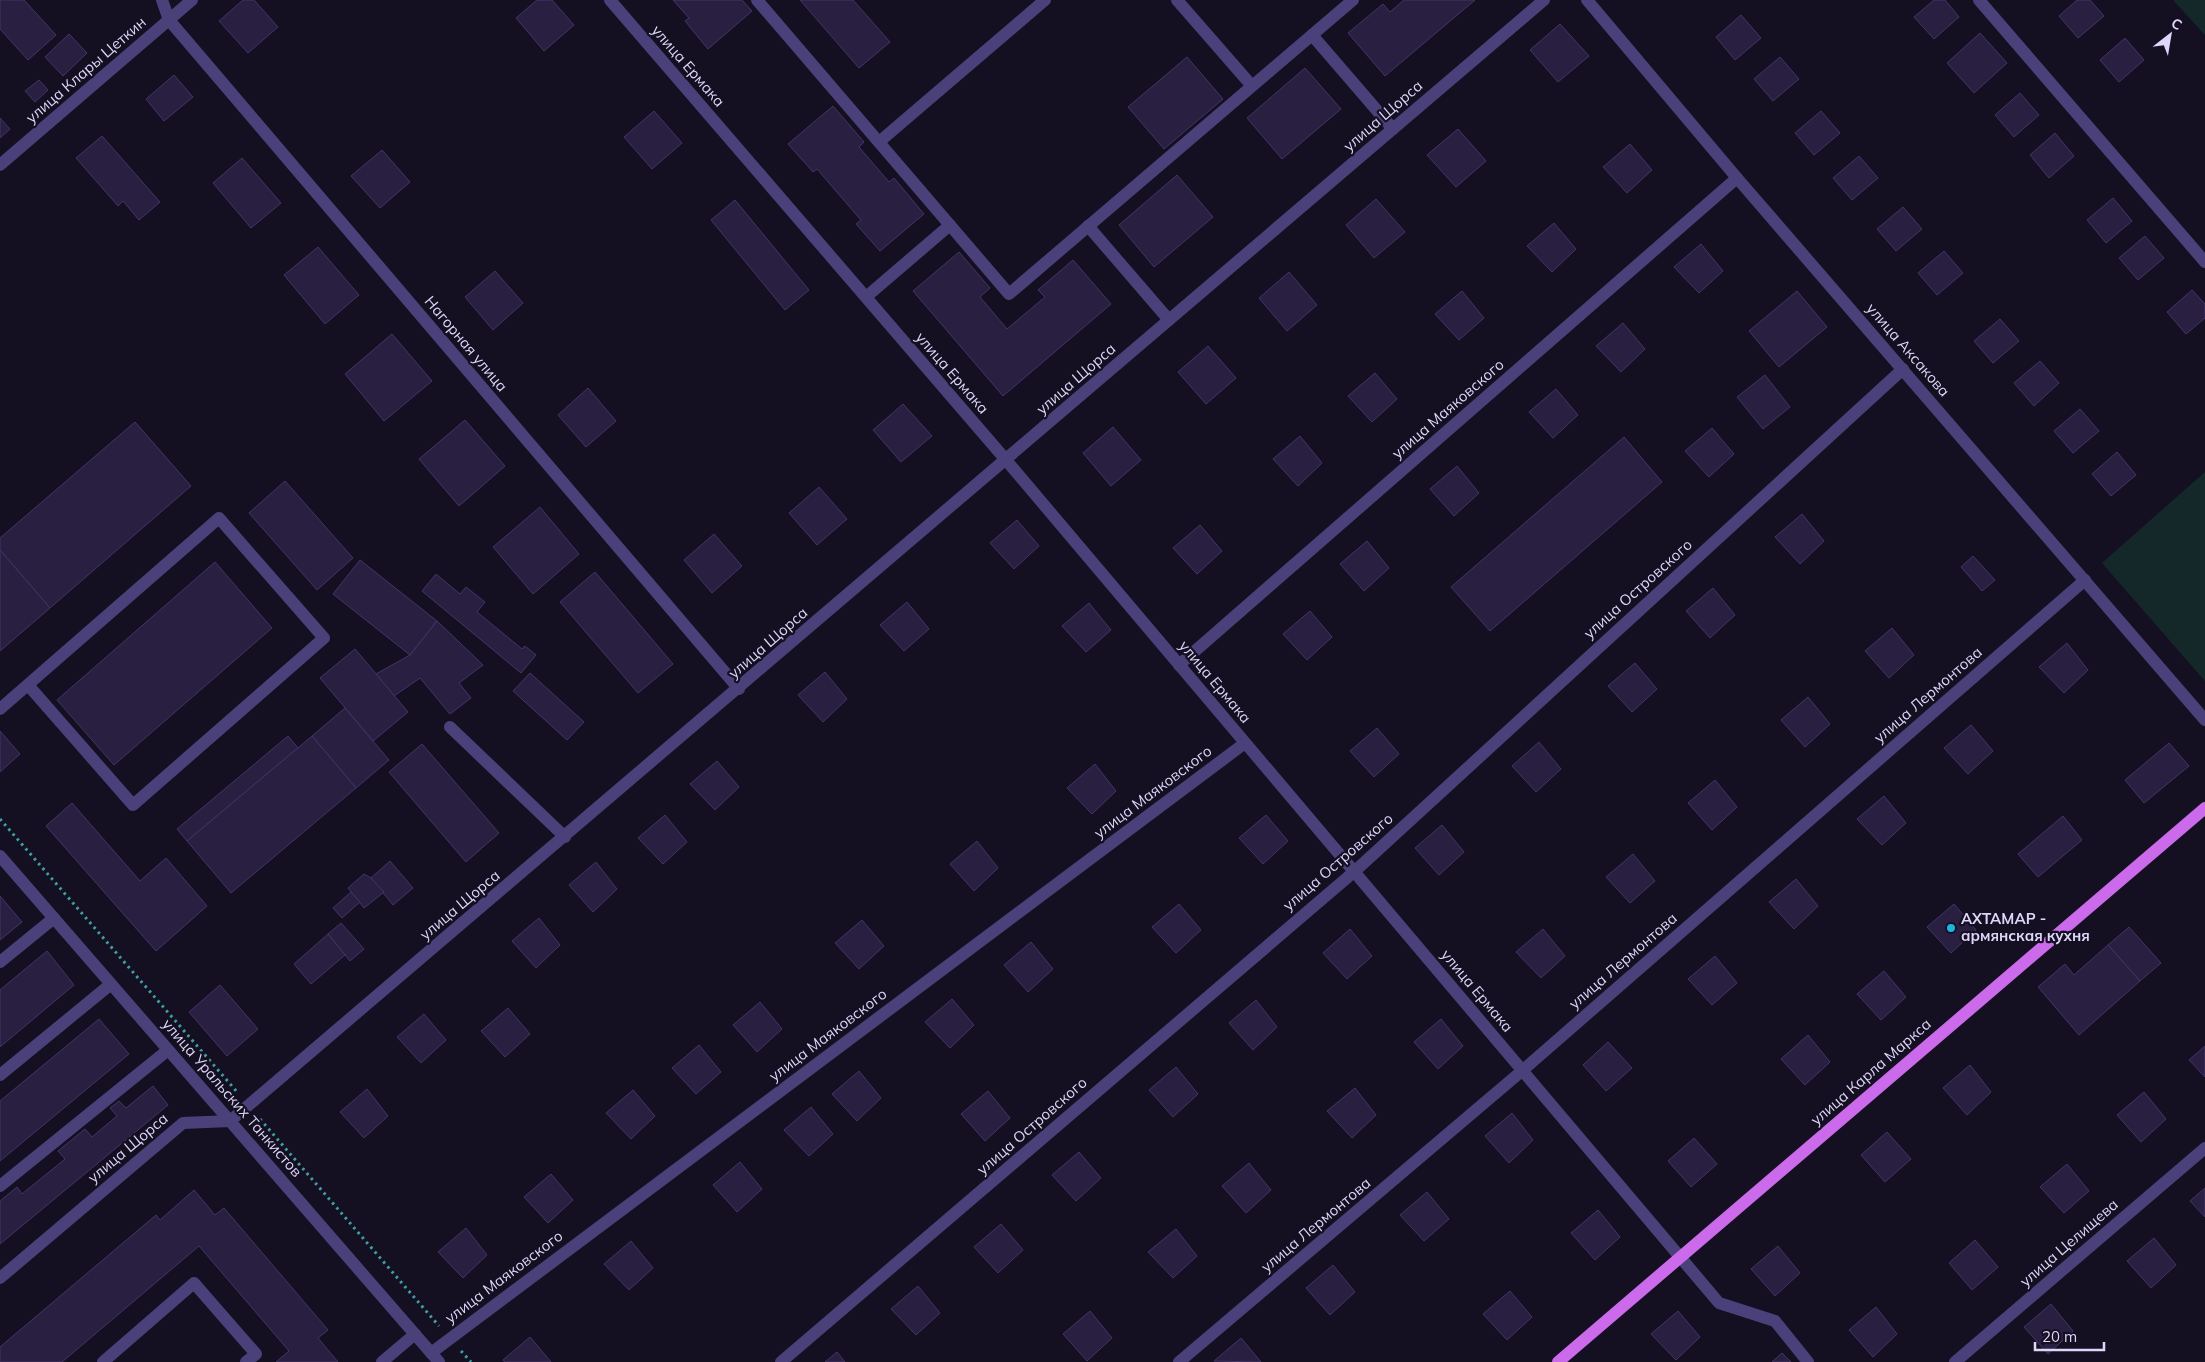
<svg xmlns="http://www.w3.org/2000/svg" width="2205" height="1362" font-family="Mulish,sans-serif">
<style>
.green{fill:#14282a}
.building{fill:#291f40;stroke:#443469}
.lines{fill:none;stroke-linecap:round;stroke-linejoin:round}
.path{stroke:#3ea0a6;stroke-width:3;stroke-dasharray:2.5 4;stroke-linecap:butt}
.minor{stroke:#4a417a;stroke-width:12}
.major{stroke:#cb6bec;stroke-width:12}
.poi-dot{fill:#1db5df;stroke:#151021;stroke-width:2}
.labels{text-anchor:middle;stroke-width:4.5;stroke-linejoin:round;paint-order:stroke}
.street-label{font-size:15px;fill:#ded6fa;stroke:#151021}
.poi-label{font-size:15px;font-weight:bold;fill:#ded6fa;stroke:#151021;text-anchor:start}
</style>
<rect width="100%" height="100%" fill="#151021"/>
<!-- green -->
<g class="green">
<path d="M 2173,0 L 2205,0 L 2205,35 Z"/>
<path d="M 2205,472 L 2205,681 L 2102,563 Z"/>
</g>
<!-- building -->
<g class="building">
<path d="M 0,0 L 24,0 L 56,35 L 28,60 L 0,29 Z"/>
<path d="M 243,0 L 254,0 L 278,27 L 248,53 L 219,21 Z"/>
<path d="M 537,0 L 552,0 L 574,25 L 544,51 L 516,18 Z"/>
<path d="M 673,0 L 742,0 L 752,11 L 708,49 L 685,21 L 689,18 Z"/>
<path d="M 800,0 L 853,0 L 890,42 L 859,68 Z"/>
<path d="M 1404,0 L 1475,0 L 1385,76 L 1348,33 L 1383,4 L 1390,12 Z"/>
<path d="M 1934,0 L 1945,0 L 1959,17 L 1934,39 L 1914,17 Z"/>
<path d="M 2077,0 L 2090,0 L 2104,16 L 2078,38 L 2059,16 Z"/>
<path d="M 1741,15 L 1761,38 L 1735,60 L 1716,37 Z"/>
<path d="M 1560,24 L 1589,56 L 1558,82 L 1530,50 Z"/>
<path d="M 1980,33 L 2007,63 L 1974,93 L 1947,63 Z"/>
<path d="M 69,34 L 87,53 L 63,76 L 45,57 Z"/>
<path d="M 2125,38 L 2144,60 L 2119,82 L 2100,60 Z"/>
<path d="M 1187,57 L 1223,99 L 1164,149 L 1128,107 Z"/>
<path d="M 1780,57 L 1799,79 L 1773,101 L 1754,79 Z"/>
<path d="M 1305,68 L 1341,109 L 1282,159 L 1247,118 Z"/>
<path d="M 174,75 L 193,97 L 164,121 L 146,99 Z"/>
<path d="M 39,80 L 48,90 L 35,102 L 25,91 Z"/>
<path d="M 2020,93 L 2039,115 L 2014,137 L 1995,115 Z"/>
<path d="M 833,106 L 864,142 L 859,147 L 889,182 L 894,178 L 924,214 L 880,251 L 856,224 L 861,220 L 817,169 L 813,172 L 788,144 Z"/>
<path d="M 654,111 L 682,143 L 652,169 L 624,137 Z"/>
<path d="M 1821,111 L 1840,133 L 1814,155 L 1795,133 Z"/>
<path d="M 0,118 L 10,129 L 0,138 Z"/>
<path d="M 1458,129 L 1486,161 L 1456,187 L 1427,155 Z"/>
<path d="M 2055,133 L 2074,156 L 2049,178 L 2030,155 Z"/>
<path d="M 102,136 L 160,202 L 139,220 L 123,201 L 118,206 L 76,158 Z"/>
<path d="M 1630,144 L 1652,170 L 1627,193 L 1603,167 Z"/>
<path d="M 382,150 L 410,182 L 380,208 L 351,176 Z"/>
<path d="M 1859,156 L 1878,178 L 1852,200 L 1833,178 Z"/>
<path d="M 242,158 L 281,203 L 251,228 L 213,183 Z"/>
<path d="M 1177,175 L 1213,217 L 1154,267 L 1119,225 Z"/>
<path d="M 2113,198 L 2132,221 L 2106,243 L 2087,220 Z"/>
<path d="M 1376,199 L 1405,232 L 1374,258 L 1346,225 Z"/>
<path d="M 735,200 L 809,290 L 785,310 L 711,220 Z"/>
<path d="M 1903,207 L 1922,229 L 1896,251 L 1877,229 Z"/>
<path d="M 1554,223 L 1576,249 L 1552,272 L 1527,246 Z"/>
<path d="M 2145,236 L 2164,258 L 2138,280 L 2119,258 Z"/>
<path d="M 1701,244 L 1723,271 L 1699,293 L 1674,267 Z"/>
<path d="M 318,247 L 359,295 L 325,324 L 284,275 Z"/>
<path d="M 1944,251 L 1963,273 L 1937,295 L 1918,273 Z"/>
<path d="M 959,252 L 990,288 L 980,297 L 1007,329 L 1045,297 L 1038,290 L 1073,260 L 1111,304 L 1003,396 L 913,291 Z"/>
<path d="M 495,271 L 523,303 L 493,330 L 465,297 Z"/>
<path d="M 1289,272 L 1317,305 L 1287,331 L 1259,298 Z"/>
<path d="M 2192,290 L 2205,304 L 2205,318 L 2186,334 L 2167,312 Z"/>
<path d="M 1462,291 L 1484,318 L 1459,340 L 1435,314 Z"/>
<path d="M 1797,291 L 1827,327 L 1779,367 L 1749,331 Z"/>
<path d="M 2000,319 L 2019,341 L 1993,363 L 1974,341 Z"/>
<path d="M 1623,323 L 1645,349 L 1621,372 L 1596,346 Z"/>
<path d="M 392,334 L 432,381 L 384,421 L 345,374 Z"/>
<path d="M 1208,346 L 1236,378 L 1206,404 L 1178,372 Z"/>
<path d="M 2040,361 L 2059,383 L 2034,406 L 2014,383 Z"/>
<path d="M 1375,373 L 1397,399 L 1372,422 L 1348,396 Z"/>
<path d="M 1765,375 L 1790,407 L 1763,429 L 1737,397 Z"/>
<path d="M 588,388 L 616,421 L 586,447 L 558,415 Z"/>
<path d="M 1556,389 L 1578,415 L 1553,438 L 1529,412 Z"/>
<path d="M 903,404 L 932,436 L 901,462 L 873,430 Z"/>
<path d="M 2080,409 L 2099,431 L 2073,453 L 2054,431 Z"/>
<path d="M 465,420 L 505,466 L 459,506 L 419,459 Z"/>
<path d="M 135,422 L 191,486 L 50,608 L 0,550 L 0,538 Z"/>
<path d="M 1113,427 L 1141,460 L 1111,486 L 1083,453 Z"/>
<path d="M 1712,428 L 1734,454 L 1709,477 L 1685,451 Z"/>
<path d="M 1300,436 L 1322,463 L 1298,486 L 1273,459 Z"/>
<path d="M 1624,437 L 1662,482 L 1490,631 L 1451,587 Z"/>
<path d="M 2117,452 L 2136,475 L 2111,496 L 2092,474 Z"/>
<path d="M 1457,466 L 1479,493 L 1454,516 L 1430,489 Z"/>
<path d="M 285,481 L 353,558 L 317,590 L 249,513 Z"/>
<path d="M 819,487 L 847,519 L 817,545 L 789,513 Z"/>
<path d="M 540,507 L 579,554 L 533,594 L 493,547 Z"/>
<path d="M 1802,514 L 1824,541 L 1800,564 L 1775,537 Z"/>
<path d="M 1017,520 L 1039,546 L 1014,569 L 990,543 Z"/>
<path d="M 1200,525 L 1222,551 L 1197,574 L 1173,548 Z"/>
<path d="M 714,534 L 742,566 L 712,593 L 684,560 Z"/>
<path d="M 1367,541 L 1389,568 L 1364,591 L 1340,564 Z"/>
<path d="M 0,550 L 50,608 L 0,651 Z"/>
<path d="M 1973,556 L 1995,580 L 1982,591 L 1961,567 Z"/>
<path d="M 360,560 L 437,621 L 410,655 L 333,594 Z"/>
<path d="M 215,562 L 272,628 L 114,765 L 57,700 Z"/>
<path d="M 595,572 L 673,664 L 638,693 L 560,602 Z"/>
<path d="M 436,574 L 460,594 L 466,587 L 485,602 L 477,612 L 522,649 L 525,646 L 536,655 L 521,673 L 422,591 Z"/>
<path d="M 1713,588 L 1735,615 L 1710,638 L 1686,611 Z"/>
<path d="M 907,602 L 929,629 L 904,651 L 880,625 Z"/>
<path d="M 1089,603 L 1111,630 L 1086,652 L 1062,626 Z"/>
<path d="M 1310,611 L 1332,637 L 1307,660 L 1283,634 Z"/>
<path d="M 437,621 L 483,665 L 459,683 L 471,698 L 450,714 L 420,678 L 394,696 L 376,674 L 410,655 Z"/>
<path d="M 1892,628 L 1914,655 L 1889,678 L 1865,651 Z"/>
<path d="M 2067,643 L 2088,670 L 2064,693 L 2039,667 Z"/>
<path d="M 355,649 L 408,712 L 373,741 L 320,678 Z"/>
<path d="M 1635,663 L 1657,689 L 1632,712 L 1608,686 Z"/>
<path d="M 825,672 L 847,699 L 823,722 L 798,695 Z"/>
<path d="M 530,673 L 584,722 L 567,740 L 513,691 Z"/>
<path d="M 1808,697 L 1830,724 L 1805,747 L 1781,720 Z"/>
<path d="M 345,708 L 389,760 L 356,788 L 312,736 Z"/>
<path d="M 1971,725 L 1993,751 L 1968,774 L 1944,748 Z"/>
<path d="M 1377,728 L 1399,754 L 1374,777 L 1350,751 Z"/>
<path d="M 0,731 L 20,754 L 0,772 Z"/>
<path d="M 288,736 L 298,748 L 187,841 L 177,829 Z"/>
<path d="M 312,736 L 356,788 L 231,893 L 187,841 Z"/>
<path d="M 1539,742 L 1561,769 L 1536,792 L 1512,766 Z"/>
<path d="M 2169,743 L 2189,766 L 2144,803 L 2125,780 Z"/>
<path d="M 422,744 L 499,833 L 466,862 L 389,772 Z"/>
<path d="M 717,761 L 739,787 L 715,810 L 690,784 Z"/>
<path d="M 1095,764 L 1116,791 L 1092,814 L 1067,788 Z"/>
<path d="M 1715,780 L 1737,807 L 1712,830 L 1688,803 Z"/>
<path d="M 1884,796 L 1906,823 L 1882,845 L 1857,819 Z"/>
<path d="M 72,803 L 140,881 L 166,858 L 207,906 L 156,951 L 46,826 Z"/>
<path d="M 665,815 L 687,842 L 663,864 L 638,838 Z"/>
<path d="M 1266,815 L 1288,841 L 1263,864 L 1239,838 Z"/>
<path d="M 2063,816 L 2082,840 L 2038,877 L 2018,854 Z"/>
<path d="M 1442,825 L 1464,852 L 1439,875 L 1415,848 Z"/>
<path d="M 977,841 L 998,868 L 974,891 L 950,864 Z"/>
<path d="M 1633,854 L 1655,881 L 1630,903 L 1606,877 Z"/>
<path d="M 390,861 L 413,888 L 393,905 L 371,878 Z"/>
<path d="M 596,862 L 617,889 L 593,912 L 569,885 Z"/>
<path d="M 364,874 L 371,878 L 384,892 L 364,908 L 348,888 Z"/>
<path d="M 1796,879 L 1818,906 L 1794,929 L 1769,902 Z"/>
<path d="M 351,892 L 360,902 L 342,918 L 333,908 Z"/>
<path d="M 0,896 L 22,922 L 0,940 Z"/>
<path d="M 1179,904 L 1201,930 L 1176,953 L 1152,927 Z"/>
<path d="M 1954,904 L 1976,930 L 1951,953 L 1927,927 Z"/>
<path d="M 539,918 L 560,945 L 536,968 L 512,941 Z"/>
<path d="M 862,920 L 884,946 L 859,969 L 835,943 Z"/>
<path d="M 341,923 L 364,949 L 350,961 L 328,934 Z"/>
<path d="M 2129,927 L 2161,963 L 2140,981 L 2108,945 Z"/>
<path d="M 1350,929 L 1372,956 L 1347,979 L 1323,953 Z"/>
<path d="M 1543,929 L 1565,956 L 1541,978 L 1516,952 Z"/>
<path d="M 328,934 L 345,955 L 311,984 L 294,964 Z"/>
<path d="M 1031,942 L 1053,969 L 1028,992 L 1004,965 Z"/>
<path d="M 2108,945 L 2140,981 L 2079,1035 L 2038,987 L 2065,964 L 2074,975 Z"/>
<path d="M 47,951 L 74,985 L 0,1047 L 0,990 Z"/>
<path d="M 1715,956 L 1737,983 L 1712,1005 L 1688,979 Z"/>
<path d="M 1884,971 L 1906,997 L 1881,1020 L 1857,994 Z"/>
<path d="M 220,985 L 258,1029 L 227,1056 L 189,1012 Z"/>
<path d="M 952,999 L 974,1025 L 950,1048 L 925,1022 Z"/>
<path d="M 1256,1000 L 1277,1027 L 1253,1050 L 1229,1023 Z"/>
<path d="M 760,1002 L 782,1029 L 757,1052 L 733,1025 Z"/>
<path d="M 508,1008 L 530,1034 L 505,1057 L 481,1031 Z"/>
<path d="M 424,1014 L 446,1040 L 421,1063 L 397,1037 Z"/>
<path d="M 99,1019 L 129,1054 L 0,1161 L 0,1101 Z"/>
<path d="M 1441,1019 L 1463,1046 L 1438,1069 L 1414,1042 Z"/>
<path d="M 1808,1035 L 1830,1062 L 1805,1085 L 1781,1059 Z"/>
<path d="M 1608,1042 L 1632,1068 L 1606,1091 L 1583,1065 Z"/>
<path d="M 699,1045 L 721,1072 L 696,1094 L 672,1068 Z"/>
<path d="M 2205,1046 L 2205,1077 L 2189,1060 Z"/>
<path d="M 1970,1065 L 1991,1092 L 1967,1115 L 1943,1088 Z"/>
<path d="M 1176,1067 L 1198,1094 L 1173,1117 L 1149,1090 Z"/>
<path d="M 859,1071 L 881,1098 L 857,1121 L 832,1094 Z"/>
<path d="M 153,1086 L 168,1105 L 0,1244 L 0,1201 L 17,1187 L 22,1194 L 65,1159 L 58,1151 L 85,1129 L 92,1137 L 117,1116 L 110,1108 L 119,1101 L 126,1108 Z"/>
<path d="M 1355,1088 L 1376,1115 L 1352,1138 L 1327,1111 Z"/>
<path d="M 367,1089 L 388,1116 L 364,1138 L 340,1112 Z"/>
<path d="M 633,1090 L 655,1116 L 631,1139 L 606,1113 Z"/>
<path d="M 988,1091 L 1010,1118 L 985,1141 L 961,1114 Z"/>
<path d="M 2144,1092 L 2166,1119 L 2141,1142 L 2117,1115 Z"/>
<path d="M 811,1107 L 833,1134 L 809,1156 L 784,1130 Z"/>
<path d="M 1512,1113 L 1533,1140 L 1509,1163 L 1485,1136 Z"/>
<path d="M 1887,1132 L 1911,1159 L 1885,1182 L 1861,1155 Z"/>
<path d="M 1694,1138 L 1717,1164 L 1691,1187 L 1668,1161 Z"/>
<path d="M 1079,1152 L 1101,1178 L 1076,1201 L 1052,1175 Z"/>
<path d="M 740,1162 L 762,1189 L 737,1212 L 713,1185 Z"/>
<path d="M 1249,1163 L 1271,1190 L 1246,1213 L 1222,1186 Z"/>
<path d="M 2067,1164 L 2089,1191 L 2064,1213 L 2040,1187 Z"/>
<path d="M 551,1174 L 573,1200 L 548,1223 L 524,1197 Z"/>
<path d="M 2205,1188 L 2205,1217 L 2190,1201 Z"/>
<path d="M 194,1190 L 215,1215 L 224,1208 L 328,1330 L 318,1338 L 338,1362 L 276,1362 L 289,1351 L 199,1246 L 62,1362 L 0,1362 L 0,1347 L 156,1215 L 160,1220 Z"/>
<path d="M 1427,1192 L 1449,1219 L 1424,1241 L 1400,1215 Z"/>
<path d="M 1598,1210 L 1620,1237 L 1595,1260 L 1571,1233 Z"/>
<path d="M 1001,1224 L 1023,1250 L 998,1273 L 974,1247 Z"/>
<path d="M 466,1228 L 487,1255 L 463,1278 L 438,1252 Z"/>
<path d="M 1176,1229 L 1197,1256 L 1173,1278 L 1148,1252 Z"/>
<path d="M 2154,1238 L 2176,1265 L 2151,1288 L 2127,1261 Z"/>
<path d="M 1975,1240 L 1998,1267 L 1972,1290 L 1949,1263 Z"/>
<path d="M 631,1241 L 653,1268 L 629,1290 L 604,1264 Z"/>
<path d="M 1778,1246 L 1800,1273 L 1775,1296 L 1751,1269 Z"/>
<path d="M 1333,1265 L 1355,1292 L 1330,1315 L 1306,1288 Z"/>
<path d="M 918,1286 L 940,1313 L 916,1335 L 891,1309 Z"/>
<path d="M 1510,1291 L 1532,1317 L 1507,1340 L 1483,1314 Z"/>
<path d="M 2051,1304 L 2073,1331 L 2048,1354 L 2024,1327 Z"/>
<path d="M 1876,1307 L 1897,1334 L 1873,1357 L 1849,1330 Z"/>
<path d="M 1090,1311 L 1112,1338 L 1087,1361 L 1063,1334 Z"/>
<path d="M 1678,1311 L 1700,1337 L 1676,1360 L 1651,1334 Z"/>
<path d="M 530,1337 L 551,1362 L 505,1362 L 503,1360 Z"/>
<path d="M 1241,1338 L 1261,1362 L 1214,1361 Z"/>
<path d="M 837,1352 L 845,1362 L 825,1362 Z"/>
<path d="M 1782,1353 L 1791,1362 L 1772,1362 Z"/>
</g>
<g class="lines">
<!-- path -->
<g class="path">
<path d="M 0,819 L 238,1093"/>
<path d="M 260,1119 L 439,1326"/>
<path d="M 461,1351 L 471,1362"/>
</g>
<!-- minor -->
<g class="minor">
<path d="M 162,0 L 169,20 L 739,689"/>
<path d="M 610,0 L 1006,460 L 1719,1303 L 1775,1321 L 1808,1362"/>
<path d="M 757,0 L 1009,294 L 1353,0"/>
<path d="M 1177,0 L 1252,86"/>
<path d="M 1587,0 L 1737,178 L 2205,720"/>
<path d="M 1979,0 L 2205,262"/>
<path d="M 1312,35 L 1393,129"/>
<path d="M 879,142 L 1045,0"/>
<path d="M 0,165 L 192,0"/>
<path d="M 1088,226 L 1169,320"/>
<path d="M 866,297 L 950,225"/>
<path d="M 1179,665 L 1737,178"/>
<path d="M 0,709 L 219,518 L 324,638 L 133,805 L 28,685"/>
<path d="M 450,727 L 565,837"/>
<path d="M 0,856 L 439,1362"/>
<path d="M 0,962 L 54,918"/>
<path d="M 0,1075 L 111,984"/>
<path d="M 0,1186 L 168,1050"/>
<path d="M 0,1278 L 183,1123 L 230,1121 L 1544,0"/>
<path d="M 431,1353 L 1245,743"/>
<path d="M 103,1362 L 194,1283 L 256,1354 L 246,1362"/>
<path d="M 382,1362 L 415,1334"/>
<path d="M 781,1362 L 1355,871 L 1903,369"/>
<path d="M 1179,1362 L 1523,1070 L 2085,580"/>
<path d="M 1955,1362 L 2205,1148"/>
</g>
<!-- major -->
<path class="major" d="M 1558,1362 L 2205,808"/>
</g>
<!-- markers -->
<circle class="poi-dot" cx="1951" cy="928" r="5"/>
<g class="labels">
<!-- street labels -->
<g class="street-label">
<text transform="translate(688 66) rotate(49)" y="5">улица Ермака</text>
<text transform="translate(86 70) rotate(-41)" y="5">улица Клары Цеткин</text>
<text transform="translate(1383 116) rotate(-41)" y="5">улица Щорса</text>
<text transform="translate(466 344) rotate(50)" y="5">Нагорная улица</text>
<text transform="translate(1908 350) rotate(49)" y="5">улица Аксакова</text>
<text transform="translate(952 373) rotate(49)" y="5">улица Ермака</text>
<text transform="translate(1076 379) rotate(-41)" y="5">улица Щорса</text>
<text transform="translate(1448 409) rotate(-41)" y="5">улица Маяковского</text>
<text transform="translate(1638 589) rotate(-42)" y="5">улица Островского</text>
<text transform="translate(768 643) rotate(-41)" y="5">улица Щорса</text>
<text transform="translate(1215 682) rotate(50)" y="5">улица Ермака</text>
<text transform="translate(1928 695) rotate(-41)" y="5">улица Лермонтова</text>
<text transform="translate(1153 792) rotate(-37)" y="5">улица Маяковского</text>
<text transform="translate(1338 862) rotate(-41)" y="5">улица Островского</text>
<text transform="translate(460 905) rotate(-40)" y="5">улица Щорса</text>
<text transform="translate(1623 961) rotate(-41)" y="5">улица Лермонтова</text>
<text transform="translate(1477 991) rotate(50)" y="5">улица Ермака</text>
<text transform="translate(828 1035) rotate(-37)" y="5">улица Маяковского</text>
<text transform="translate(1871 1072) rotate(-41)" y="5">улица Карла Маркса</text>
<text transform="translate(232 1098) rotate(49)" y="5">улица Уральских Танкистов</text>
<text transform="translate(1032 1126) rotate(-41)" y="5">улица Островского</text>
<text transform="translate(128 1148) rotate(-40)" y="5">улица Щорса</text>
<text transform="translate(1316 1225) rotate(-40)" y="5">улица Лермонтова</text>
<text transform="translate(2069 1243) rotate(-41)" y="5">улица Целищева</text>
<text transform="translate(504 1277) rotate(-37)" y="5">улица Маяковского</text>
</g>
<!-- poi labels -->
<g class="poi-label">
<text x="1961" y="924">АХТАМАР -<tspan x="1961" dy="17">армянская кухня</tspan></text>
</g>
</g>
<!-- north arrow -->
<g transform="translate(2170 35) rotate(31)" stroke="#151021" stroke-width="4" paint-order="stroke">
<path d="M0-4L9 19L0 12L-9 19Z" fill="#ded6fa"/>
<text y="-8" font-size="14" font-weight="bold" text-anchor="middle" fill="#ded6fa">С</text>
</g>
<!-- scale -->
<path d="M2035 1342v8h69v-8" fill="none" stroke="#ded6fa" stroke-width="2.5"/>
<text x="2042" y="1342" font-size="15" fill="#ded6fa" stroke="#151021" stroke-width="4" paint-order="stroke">20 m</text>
</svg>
